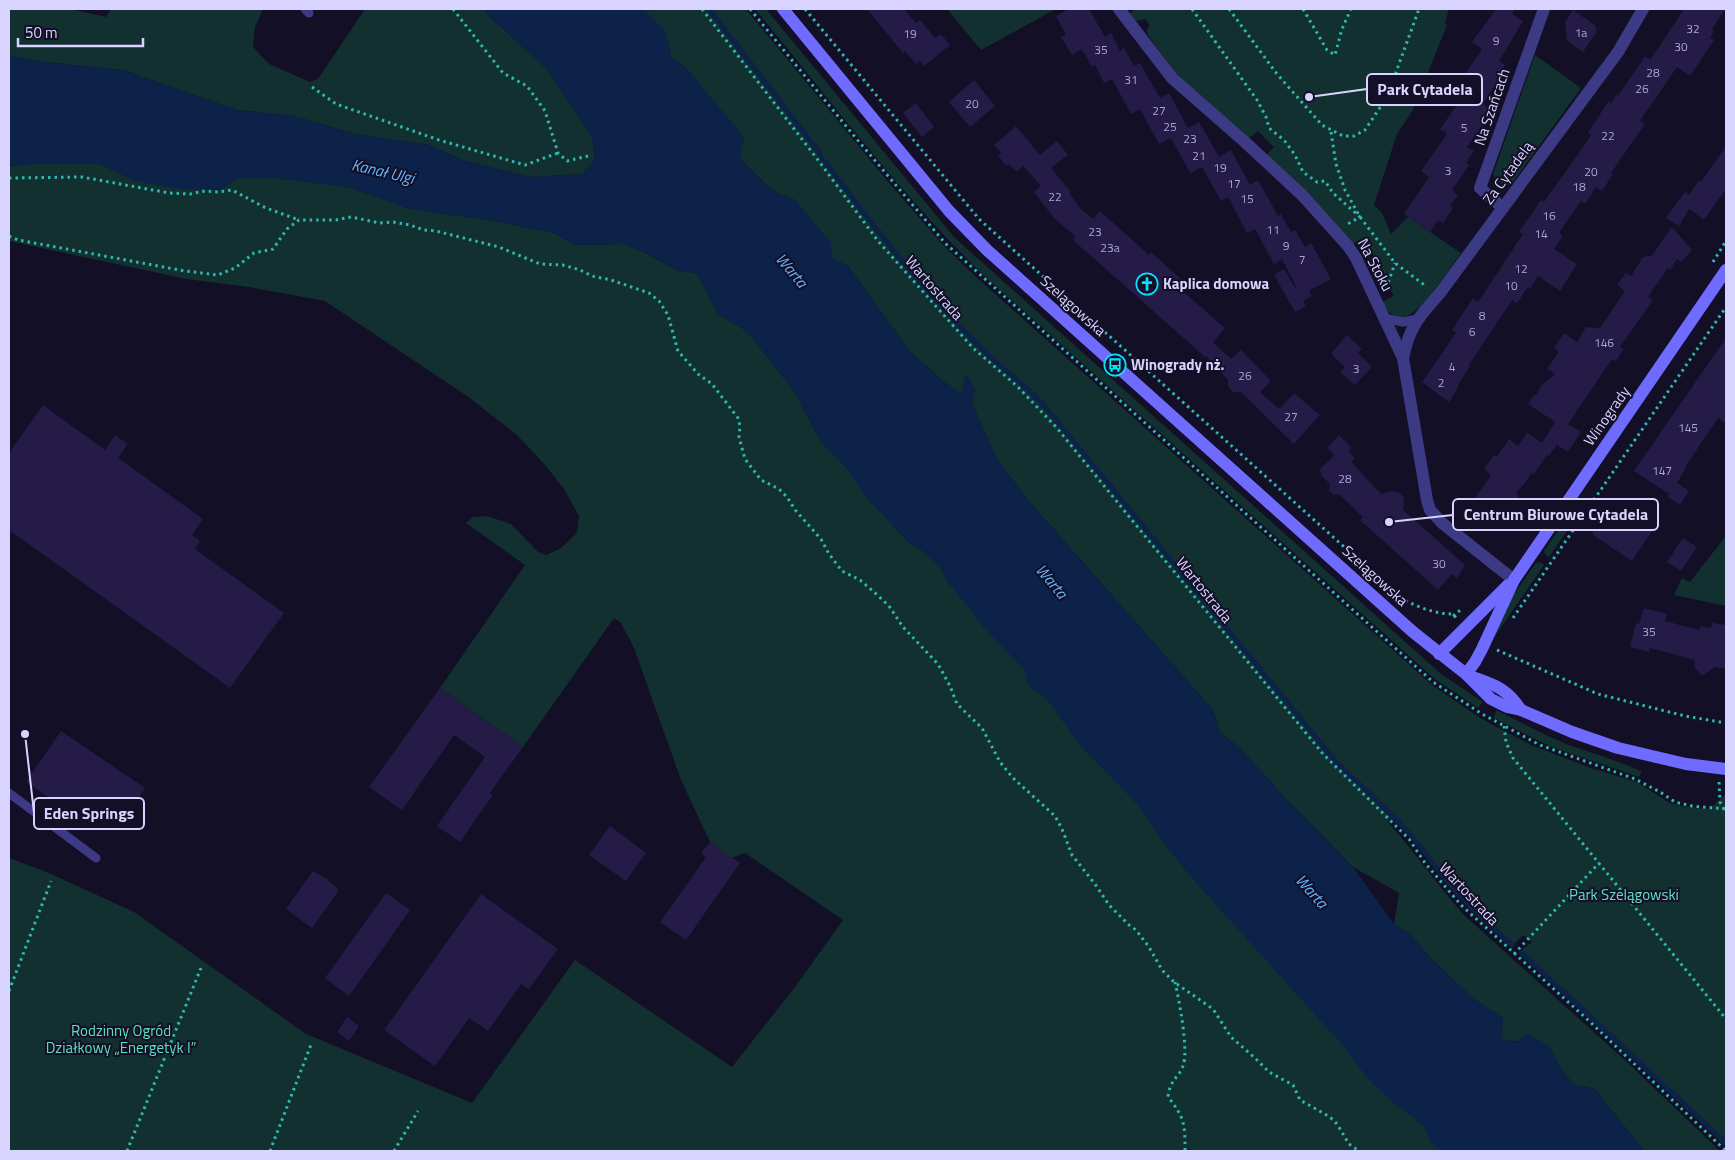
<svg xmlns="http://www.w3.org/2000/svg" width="1735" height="1160" font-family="'Titillium Web',sans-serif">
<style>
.green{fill:#12302f}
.water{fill:#0c2248}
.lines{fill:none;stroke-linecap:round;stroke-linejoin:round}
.stream{stroke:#0c2248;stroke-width:5}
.building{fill:#241b47}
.path{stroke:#2fb8b0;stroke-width:3;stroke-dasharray:2.5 4;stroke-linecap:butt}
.lane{stroke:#3d3a85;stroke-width:9}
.street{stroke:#3d3a85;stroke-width:12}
.secondary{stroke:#6f6bff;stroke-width:12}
.labels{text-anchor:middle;stroke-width:4;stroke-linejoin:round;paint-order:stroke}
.number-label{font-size:12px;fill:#aca6d1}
.street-label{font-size:15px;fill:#d9d4ff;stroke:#130f26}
.poi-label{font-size:15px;font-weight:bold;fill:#d9d4ff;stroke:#130f26;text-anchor:start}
.park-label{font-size:15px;fill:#5fe0c0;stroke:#130f26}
.water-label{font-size:16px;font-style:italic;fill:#62b6ff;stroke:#130f26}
.leader{fill:none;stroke:#d9d4ff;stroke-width:2}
.callout-dot{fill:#d9d4ff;stroke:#130f26;stroke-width:2}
.callout{fill:#130f26;stroke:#d9d4ff;stroke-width:2}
.callout-label{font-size:16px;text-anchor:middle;font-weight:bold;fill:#d9d4ff}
</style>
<rect width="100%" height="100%" fill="#130f26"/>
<!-- green -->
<g class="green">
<path d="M 9,9 L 70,9 L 106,17 L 111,9 L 263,9 L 255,27 L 253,47 L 269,64 L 310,82 L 318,79 L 365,9 L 485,9 L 490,17 L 547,69 L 592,137 L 595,160 L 582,174 L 530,177 L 462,160 L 429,145 L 355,134 L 294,116 L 237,110 L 123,70 L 35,61 L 9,55 Z"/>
<path d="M 643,9 L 746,9 L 890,184 L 943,245 L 974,275 L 1432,685 L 1482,719 L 1531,745 L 1591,768 L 1637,782 L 1668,802 L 1681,806 L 1709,809 L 1725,795 L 1726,788 L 1726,1147 L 1632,1057 L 1520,955 L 1519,952 L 1532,942 L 1523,935 L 1513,945 L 1510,946 C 1490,928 1469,910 1451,889 C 1431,866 1414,838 1392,816 L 1388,822 C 1415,852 1437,885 1464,915 L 1628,1063 L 1720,1151 L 1644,1151 L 1595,1089 L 1573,1084 L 1559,1066 L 1550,1047 L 1501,1039 L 1503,1018 L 1475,1000 L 1432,960 L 1410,934 L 1394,924 L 1399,893 L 1353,867 L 1285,798 L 1240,748 L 1220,733 L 1213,710 L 1027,499 L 997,459 L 972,404 L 975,389 L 966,375 L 962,394 L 941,380 L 909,350 L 848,266 L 833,259 L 795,200 L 773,191 L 740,158 L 688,70 L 671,56 L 665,31 Z"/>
<path d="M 755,9 L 766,9 L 955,238 L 1441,674 L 1483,702 L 1478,708 L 1436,680 L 979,271 C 898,191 827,96 755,9 Z"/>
<path d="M 947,9 L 1056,9 L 981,50 Z"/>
<path d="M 1135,9 L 1449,9 L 1445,23 L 1447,25 L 1413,110 L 1397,134 L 1374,205 L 1382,213 L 1391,234 L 1408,217 L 1461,253 C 1450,268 1423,310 1407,316 C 1394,320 1387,312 1382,302 L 1394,296 L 1365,238 L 1353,244 L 1266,155 L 1274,147 L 1258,131 L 1249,138 L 1175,73 L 1148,35 L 1147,29 L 1150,25 L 1145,19 L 1136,21 L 1129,14 Z"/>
<path d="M 1535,55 L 1581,88 L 1511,185 C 1502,187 1498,181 1493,174 Z"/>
<path d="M 44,163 L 100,164 L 136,181 L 220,190 L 238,178 L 277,178 L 348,187 L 411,209 L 495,221 L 554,233 L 575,245 L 624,244 L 648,254 L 676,270 L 697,273 L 717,313 L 748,332 L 794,391 L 820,440 L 844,465 L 907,541 L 922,550 L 941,568 L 947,581 L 1454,1151 L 9,1151 L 9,858 L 49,873 L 134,912 L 306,1034 L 472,1103 L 575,960 L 732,1067 L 795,987 L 843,920 L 745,853 L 732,858 L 710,842 L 681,780 L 634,648 L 621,623 L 614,618 L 523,747 L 440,688 L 525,565 L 466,523 L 473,517 L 487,516 L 511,524 L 538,552 L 546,555 L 561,548 L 577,533 L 579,516 L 564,489 L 545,465 L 517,435 L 467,396 L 325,301 L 249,287 L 186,279 L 9,241 L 9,166 Z"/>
<path d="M 1576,509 L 1580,512 L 1549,557 L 1545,554 L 1544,551 L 1572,510 Z"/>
<path d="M 1726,536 L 1726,606 L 1674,595 L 1682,578 L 1690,582 Z"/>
<path d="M 1540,562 L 1544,565 L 1493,639 L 1510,600 L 1536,563 Z"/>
<path d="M 1496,710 C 1520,722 1544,735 1569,745 C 1593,754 1619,760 1642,772 L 1639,777 L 1549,746 L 1494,718 Z"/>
</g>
<!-- water -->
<path class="water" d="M 485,9 L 643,9 L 665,31 L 671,56 L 688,70 L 744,137 L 740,158 L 773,191 L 795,200 L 830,241 L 833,259 L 848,266 L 909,350 L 941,380 L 961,393 L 965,374 L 975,389 L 972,404 L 997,459 L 1027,499 L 1213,710 L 1220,733 L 1240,748 L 1285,798 L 1353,867 L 1394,924 L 1410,934 L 1432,960 L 1475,1000 L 1503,1018 L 1501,1039 L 1517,1042 L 1528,1033 L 1550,1047 L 1559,1066 L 1573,1084 L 1595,1089 L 1644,1151 L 1445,1151 L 1431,1144 L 1423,1125 L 1392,1102 L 1368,1079 L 1345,1048 L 1190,876 L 1159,837 L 1139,806 L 1078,743 L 1047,699 L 1033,690 L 1027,684 L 1025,670 L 985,629 L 947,581 L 941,568 L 922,550 L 907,541 L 865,496 L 844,465 L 820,440 L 794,391 L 748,332 L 717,313 L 697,273 L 676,270 L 648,254 L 624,244 L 575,245 L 554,233 L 495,221 L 411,209 L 348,187 L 277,178 L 238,178 L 220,190 L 176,189 L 136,181 L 100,164 L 44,163 L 9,166 L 9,55 L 35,61 L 123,70 L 237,110 L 294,116 L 355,134 L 429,145 L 462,160 L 530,177 L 582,174 L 595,160 L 592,137 L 547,69 L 490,17 Z"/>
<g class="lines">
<!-- stream -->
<g class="stream">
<path d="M 709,9 L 819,152 L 821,158 L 827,164 C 875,228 924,292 981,348 C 1001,367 1023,384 1043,404 L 1337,763 L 1389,812 L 1412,836 L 1438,870 L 1458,894 L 1512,945"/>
<path d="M 1522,953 L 1726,1143"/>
</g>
</g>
<!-- building -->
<g class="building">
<path d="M 867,9 L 904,9 L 916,23 L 920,20 L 935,38 L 941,34 L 950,45 L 924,66 L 920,61 L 916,64 L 905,51 L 903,53 Z"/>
<path d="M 1069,9 L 1089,9 L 1105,37 L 1111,33 L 1120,51 L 1124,48 L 1134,66 L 1140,63 L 1160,98 L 1169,93 L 1188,128 L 1199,122 L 1219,157 L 1231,150 L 1250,185 L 1258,180 L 1278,216 L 1281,214 L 1291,232 L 1295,230 L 1305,247 L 1311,243 L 1331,279 L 1309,291 L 1312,296 L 1303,301 L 1306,306 L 1295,312 L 1274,275 L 1284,269 L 1296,289 L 1297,288 L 1282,259 L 1274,264 L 1255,229 L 1247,233 L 1228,197 L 1221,201 L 1202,167 L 1190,173 L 1171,138 L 1159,144 L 1140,109 L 1131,114 L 1112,79 L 1104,83 L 1095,65 L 1092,67 L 1082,49 L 1072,55 L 1061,37 L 1066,35 L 1056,16 Z"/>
<path d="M 1496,9 L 1515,9 L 1512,14 L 1523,21 L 1499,61 L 1505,65 L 1497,77 L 1499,79 L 1483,104 L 1489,108 L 1481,120 L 1484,122 L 1467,147 L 1474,151 L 1466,163 L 1469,165 L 1452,190 L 1458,195 L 1450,206 L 1453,208 L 1443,223 L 1438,220 L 1430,232 L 1404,214 L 1429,177 L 1421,171 L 1447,134 L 1440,129 L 1466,92 L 1457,86 L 1482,49 L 1472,42 Z"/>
<path d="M 1684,9 L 1725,9 L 1712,29 L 1714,31 L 1710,38 L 1714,40 L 1690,76 L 1677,67 L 1640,121 L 1645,124 L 1611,173 L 1613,174 L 1602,191 L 1596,187 L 1585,204 L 1581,201 L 1559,233 L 1563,236 L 1554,249 L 1577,264 L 1560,291 L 1538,276 L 1530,289 L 1528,287 L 1517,303 L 1512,300 L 1469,365 L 1470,366 L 1458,385 L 1459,386 L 1449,402 L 1422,382 L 1456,333 L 1452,330 L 1473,298 L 1478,302 L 1523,234 L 1519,232 L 1541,200 L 1544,202 L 1574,160 L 1591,135 L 1588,132 L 1609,101 L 1611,103 L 1617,94 L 1618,96 L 1645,56 L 1650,60 Z"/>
<path d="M 1573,10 L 1596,26 L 1596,33 L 1583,52 L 1567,41 L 1565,22 Z"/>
<path d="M 974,80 L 995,106 L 970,127 L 949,102 Z"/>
<path d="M 916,103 L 934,127 L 922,137 L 903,113 Z"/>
<path d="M 1016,126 L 1040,155 L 1057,141 L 1068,155 L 1051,168 L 1071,192 L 1069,193 L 1080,208 L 1093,219 L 1100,211 L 1149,255 L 1151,252 L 1183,281 L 1178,287 L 1225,328 L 1213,342 L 1231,359 L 1241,350 L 1271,381 L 1260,392 L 1279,409 L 1294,393 L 1320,415 L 1294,444 L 1241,392 L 1233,392 L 1228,387 L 1228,380 L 1206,356 L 1205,357 L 1073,240 L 1076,237 L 1053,217 L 1034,192 L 1041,186 L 1023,166 L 1017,172 L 1009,164 L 1006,166 L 998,156 L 1001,153 L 994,145 Z"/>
<path d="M 1726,146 L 1726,189 L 1704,220 L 1689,209 L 1679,226 L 1666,218 L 1685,192 L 1689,195 L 1699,180 L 1701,182 Z"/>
<path d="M 1672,227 L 1692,250 L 1681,262 L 1677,259 L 1670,270 L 1668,268 L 1648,297 L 1653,300 L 1620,347 L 1624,349 L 1616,361 L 1612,359 L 1568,424 L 1581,432 L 1568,452 L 1557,445 L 1549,456 L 1547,455 L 1534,474 L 1532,473 L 1516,494 L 1519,496 L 1514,505 L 1498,526 L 1469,506 L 1491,475 L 1484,469 L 1494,455 L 1497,457 L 1509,439 L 1518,446 L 1527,433 L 1542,443 L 1555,422 L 1528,404 L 1534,395 L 1537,395 L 1540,387 L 1555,374 L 1547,369 L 1559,352 L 1554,348 L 1564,333 L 1577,342 L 1586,327 L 1600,328 L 1625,291 L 1617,285 L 1626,273 L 1631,276 L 1643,257 L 1649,256 L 1651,257 Z"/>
<path d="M 1347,335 L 1362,349 L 1358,353 L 1372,367 L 1355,385 L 1340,372 L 1345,367 L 1331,354 Z"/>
<path d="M 1726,338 L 1726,423 L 1718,418 L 1685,467 L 1686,468 L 1677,483 L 1689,491 L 1680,505 L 1667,496 L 1669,494 L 1634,471 Z"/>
<path d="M 43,405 L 105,450 L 115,435 L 128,444 L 118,458 L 203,519 L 192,535 L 200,541 L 195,549 L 284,613 L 230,688 L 9,530 L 9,453 Z"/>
<path d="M 1339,435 L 1352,448 L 1348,451 L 1355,458 L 1351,462 L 1382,495 L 1385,492 L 1394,491 L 1400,493 L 1404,498 L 1403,510 L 1465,565 L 1457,578 L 1452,574 L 1438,590 L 1360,520 L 1363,517 L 1339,494 L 1334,495 L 1329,490 L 1330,484 L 1321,475 L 1322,474 L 1319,470 L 1335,455 L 1327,448 Z"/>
<path d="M 1614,501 L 1654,528 L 1632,561 L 1592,534 Z"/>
<path d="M 1683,538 L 1697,547 L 1681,571 L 1667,562 Z"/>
<path d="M 1644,608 L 1667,614 L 1665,621 L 1699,630 L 1700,626 L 1711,628 L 1712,623 L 1726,625 L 1726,669 L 1715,667 L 1702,676 L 1694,666 L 1695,660 L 1650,648 L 1649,652 L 1630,647 L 1636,623 L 1639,624 Z"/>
<path d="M 440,688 L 523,747 L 490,793 L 493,795 L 460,842 L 437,826 L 485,757 L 454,735 L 402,810 L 369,787 Z"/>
<path d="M 61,731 L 145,788 L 116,830 L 74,801 L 67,810 L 26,782 Z"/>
<path d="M 610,826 L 646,853 L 626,881 L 589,855 Z"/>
<path d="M 710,842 L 740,863 L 686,940 L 660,922 L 706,857 L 701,853 Z"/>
<path d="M 313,871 L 327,879 L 339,890 L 312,928 L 286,909 Z"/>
<path d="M 386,893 L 410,910 L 349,996 L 325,978 Z"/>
<path d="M 481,894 L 558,949 L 529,989 L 521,984 L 488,1031 L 469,1018 L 435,1066 L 384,1030 Z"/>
<path d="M 347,1017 L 359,1026 L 349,1041 L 337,1032 Z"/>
</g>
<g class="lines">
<!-- path -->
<g class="path">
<path d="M 453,9 L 503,73 L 527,86 L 545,111 L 558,153 L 567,161 L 588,156"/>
<path d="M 702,9 L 818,160 L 878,241 L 973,348 L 1017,386 L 1056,427 L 1323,754 L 1409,839 L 1425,863 L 1461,905 L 1588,1020 L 1726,1151"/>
<path d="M 750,9 L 855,137 L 945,243 L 1433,682 L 1482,714 L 1540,745 L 1635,779 L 1660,792 L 1675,802 L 1692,806 L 1726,809"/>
<path d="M 805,9 L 979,219 L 1401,598 C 1417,607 1435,614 1453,614 L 1456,618"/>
<path d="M 1192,9 L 1257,100 L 1266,117 L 1269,128 L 1284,140 L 1295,155 L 1303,172 L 1317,182 L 1325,181 L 1333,193 L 1360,217 L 1346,225"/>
<path d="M 1229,9 L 1277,74 L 1322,125 L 1343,136 L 1354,136 L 1365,130 L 1387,97 L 1419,9"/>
<path d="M 1303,9 L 1327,50 L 1335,55 L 1342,29 L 1351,9"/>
<path d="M 312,87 L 336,104 L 439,140 L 525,165 L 558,153"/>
<path d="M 1331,132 L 1336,164 L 1345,190 L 1360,217 L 1395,263 L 1427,287"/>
<path d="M 9,178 L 82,177 L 169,193 L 190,194 L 205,191 L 219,192 L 232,190 L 266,208 L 299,220"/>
<path d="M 9,236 L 18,240 L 185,271 L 218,275 L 235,268 L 254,253 L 273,249 L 287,229 L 299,220 L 336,220 L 351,217 L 380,223 L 393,222 L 410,225 L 424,230 L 436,231 L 499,247 L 540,264 L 563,265 L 580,270 L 592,276 L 611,280 L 649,293 L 659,301 L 668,315 L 678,351 L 698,374 L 712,384 L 738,418 L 740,426 L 739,437 L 745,459 L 761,480 L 779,489 L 787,497 L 796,511 L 821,539 L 829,554 L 842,571 L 860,580 L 874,592 L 889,606 L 903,627 L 938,664 L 950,686 L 957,704 L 982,728 L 1000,762 L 1013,778 L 1055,816 L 1062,829 L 1072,855 L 1095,884 L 1109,905 L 1129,925 L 1136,930 L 1149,947 L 1162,970 L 1174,982 L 1213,1009 L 1231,1037 L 1255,1058 L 1269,1072 L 1293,1085 L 1300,1100 L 1330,1117 L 1337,1124 L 1349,1144 L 1359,1151"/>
<path d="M 1713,262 L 1726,241"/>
<path d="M 1383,286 L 1388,283 L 1395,263"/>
<path d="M 1594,435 L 1619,399"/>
<path d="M 1453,616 L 1463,608"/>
<path d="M 1513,618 L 1726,307"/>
<path d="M 1497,650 L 1598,694 L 1685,716 L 1726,723"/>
<path d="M 1504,726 L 1506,742 L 1513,758 L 1726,1019"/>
<path d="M 1719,782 L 1720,802 L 1724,809"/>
<path d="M 1514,954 L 1599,863"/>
<path d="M 1175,982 C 1179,1000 1189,1050 1183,1066 C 1178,1079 1170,1079 1168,1097 C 1185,1118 1185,1125 1185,1151"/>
<path d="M 9,991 L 51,881"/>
<path d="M 127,1151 L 201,968"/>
<path d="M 270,1151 L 312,1042"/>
<path d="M 394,1151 L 418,1111"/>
</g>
<!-- lane -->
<g class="lane">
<path d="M 305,9 L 309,13"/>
<path d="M 1383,318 L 1403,322 L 1417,319"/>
<path d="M 9,793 L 96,858"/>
</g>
<!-- street -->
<g class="street">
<path d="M 1119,9 L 1172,78 L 1245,142 L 1302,195 L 1348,246 L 1356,258 L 1403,358 L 1427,500 L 1430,510 L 1442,523 L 1514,580"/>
<path d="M 1503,208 L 1480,188 L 1544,9"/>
<path d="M 1403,358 C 1410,325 1419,317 1440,293 L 1618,52 L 1643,9"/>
</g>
<!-- secondary -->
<g class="secondary">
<path d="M 783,9 L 949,211 L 987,250 L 1413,632 L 1466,674 L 1491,699 L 1507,707 L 1521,710 L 1572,732 L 1618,748 L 1686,764 L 1726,769"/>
<path d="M 1439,654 L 1508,585"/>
<path d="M 1466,674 L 1475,662 L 1482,649 L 1514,580 L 1726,270"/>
<path d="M 1470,676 C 1494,685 1506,687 1521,710"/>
</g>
</g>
<!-- icons -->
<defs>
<g id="church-ring" transform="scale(1.125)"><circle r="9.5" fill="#130f26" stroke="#00e5ff" stroke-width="1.5"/><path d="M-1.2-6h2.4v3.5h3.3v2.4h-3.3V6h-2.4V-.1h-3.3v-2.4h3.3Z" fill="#00e5ff"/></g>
<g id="bus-ring" transform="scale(1.125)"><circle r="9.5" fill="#130f26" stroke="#00e5ff" stroke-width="1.5"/><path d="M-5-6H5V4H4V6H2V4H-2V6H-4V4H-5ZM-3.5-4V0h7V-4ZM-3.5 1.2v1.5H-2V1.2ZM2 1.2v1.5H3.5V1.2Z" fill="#00e5ff"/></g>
</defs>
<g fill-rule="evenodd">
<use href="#church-ring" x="1147" y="284"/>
<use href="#bus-ring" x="1115" y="365"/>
</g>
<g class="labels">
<!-- number labels -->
<g class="number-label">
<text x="1693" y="33">32</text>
<text x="1581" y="37">1a</text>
<text x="910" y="38">19</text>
<text x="1496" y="45">9</text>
<text x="1681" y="51">30</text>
<text x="1101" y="54">35</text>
<text x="1653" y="77">28</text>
<text x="1131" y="84">31</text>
<text x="1642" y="93">26</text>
<text x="972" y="108">20</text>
<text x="1159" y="115">27</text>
<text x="1170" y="131">25</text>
<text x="1464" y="132">5</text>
<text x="1608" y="140">22</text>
<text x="1190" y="143">23</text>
<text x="1199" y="160">21</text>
<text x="1220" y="172">19</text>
<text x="1448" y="175">3</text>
<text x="1591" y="176">20</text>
<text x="1234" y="188">17</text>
<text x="1579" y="191">18</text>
<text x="1055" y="201">22</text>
<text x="1247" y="203">15</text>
<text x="1549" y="220">16</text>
<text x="1273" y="234">11</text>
<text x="1095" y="236">23</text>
<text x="1541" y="238">14</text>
<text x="1286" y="250">9</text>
<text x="1110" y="252">23a</text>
<text x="1302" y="264">7</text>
<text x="1521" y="273">12</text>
<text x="1511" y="290">10</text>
<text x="1482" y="320">8</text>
<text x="1472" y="336">6</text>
<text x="1604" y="347">146</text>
<text x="1452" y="371">4</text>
<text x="1356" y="373">3</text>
<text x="1245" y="380">26</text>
<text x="1441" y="387">2</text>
<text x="1291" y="421">27</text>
<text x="1688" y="432">145</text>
<text x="1662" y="475">147</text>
<text x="1345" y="483">28</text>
<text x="1439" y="568">30</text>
<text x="1649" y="636">35</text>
</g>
<!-- street labels -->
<g class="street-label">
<text transform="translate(1492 107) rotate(-71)" y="5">Na Szańcach</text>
<text transform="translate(1508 173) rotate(-54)" y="5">Za Cytadelą</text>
<text transform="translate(1375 265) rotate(62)" y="5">Na Stoku</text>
<text transform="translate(934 288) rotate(49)" y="5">Wartostrada</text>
<text transform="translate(1073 306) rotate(42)" y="5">Szelągowska</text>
<text transform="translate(1607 416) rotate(-55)" y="5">Winogrady</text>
<text transform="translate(1375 576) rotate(42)" y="5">Szelągowska</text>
<text transform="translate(1204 590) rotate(51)" y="5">Wartostrada</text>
<text transform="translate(1469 894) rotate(47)" y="5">Wartostrada</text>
</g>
<!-- poi labels -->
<g class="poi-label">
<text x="1163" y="289">Kaplica domowa</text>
<text x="1131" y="370">Winogrady nż.</text>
</g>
<!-- park labels -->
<g class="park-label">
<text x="1624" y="900">Park Szelągowski</text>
<text x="121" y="1036">Rodzinny Ogród<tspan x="121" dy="17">Działkowy „Energetyk I”</tspan></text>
</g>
<!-- water labels -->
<g class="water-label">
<text transform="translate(383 171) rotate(13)" y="6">Kanał Ulgi</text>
<text transform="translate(792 270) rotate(50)" y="6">Warta</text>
<text transform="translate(1052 581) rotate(50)" y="6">Warta</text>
<text transform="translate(1312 891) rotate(48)" y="6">Warta</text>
</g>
</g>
<!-- callouts -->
<path class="leader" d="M1309 97L1367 89M1389 522L1453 515M25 734L34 813"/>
<g class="callout-dot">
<circle cx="1309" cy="97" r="5"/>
<circle cx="1389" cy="522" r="5"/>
<circle cx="25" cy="734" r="5"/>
</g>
<g class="callout">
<rect x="1367" y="74" width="115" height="31" rx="5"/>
<rect x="1453" y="499" width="205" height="31" rx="5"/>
<rect x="34" y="798" width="110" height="31" rx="5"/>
</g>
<g class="callout-label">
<text x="1425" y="95">Park Cytadela</text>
<text x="1556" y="520">Centrum Biurowe Cytadela</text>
<text x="89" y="819">Eden Springs</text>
</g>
<!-- border -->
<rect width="1735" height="1160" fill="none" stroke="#d9d4ff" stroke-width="20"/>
<!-- scale -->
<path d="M18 38v8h125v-8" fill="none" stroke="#d9d4ff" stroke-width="2.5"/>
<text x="25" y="38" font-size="15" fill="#d9d4ff" stroke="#130f26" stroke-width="4" paint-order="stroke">50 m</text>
</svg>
